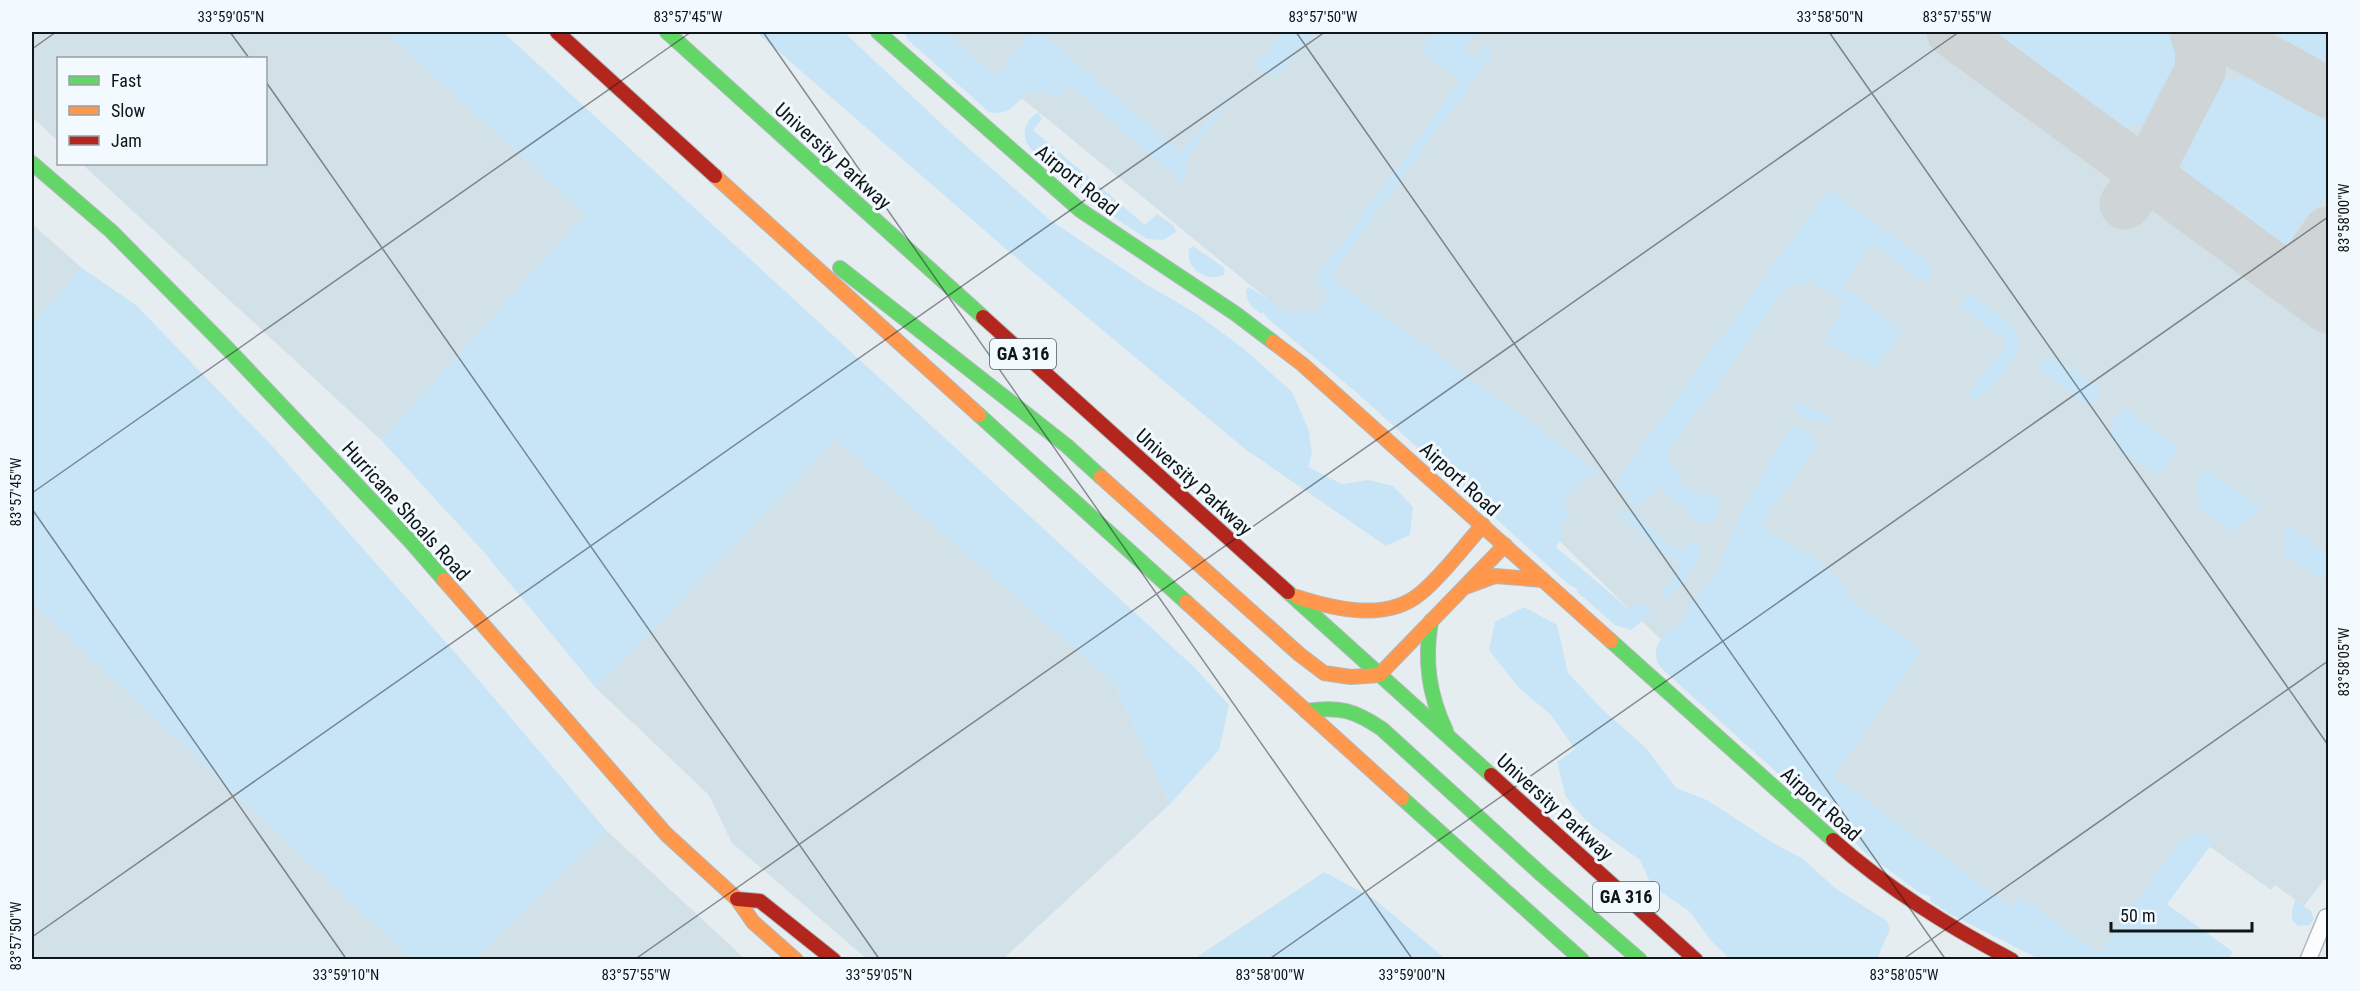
<svg xmlns="http://www.w3.org/2000/svg" width="2360" height="991" font-family="'Roboto Condensed',sans-serif">
<style>
.built{fill:#d2e0e7}
.green{fill:#c8e5f7}
.lines{fill:none;stroke-linecap:round;stroke-linejoin:round}
.taxiway{stroke:#cfd4d6;stroke-width:51}
.street-casing{stroke:#b2b8bb;stroke-width:18}
.fast-casing{stroke:#b2b8bb;stroke-width:16}
.slow-casing{stroke:#b2b8bb;stroke-width:16}
.jam-casing{stroke:#b2b8bb;stroke-width:16}
.street{stroke:#fbfcfd;stroke-width:15}
.fast{stroke:#63d668;stroke-width:14}
.slow{stroke:#ff974d;stroke-width:14}
.jam{stroke:#b3261e;stroke-width:14}
.ticks{fill:none;stroke:#101517;stroke-width:1.5;stroke-opacity:0.45}
.labels{text-anchor:middle;stroke-width:6;stroke-linejoin:round;paint-order:stroke}
.shield{fill:#f2faff;stroke:#545a5d;stroke-width:1.5}
.shield-label{font-size:18px;font-weight:bold;fill:#101517}
.street-label{font-size:20px;fill:#101517;stroke:#f2faff}
.neatline{fill:none;stroke:#101517;stroke-width:2}
.ticks-label{font-size:15px;text-anchor:middle;fill:#101517}
</style>
<rect width="100%" height="100%" fill="#e6edf1"/>
<!-- built -->
<g class="built">
<path d="M 32,32 L 385,32 L 585,214 L 381,440 L 82,164 L 266,164 L 266,58 L 58,58 L 58,141 L 32,117 Z"/>
<path d="M 941,32 L 2328,32 L 2328,880 L 2324,880 L 2304,906 L 2275,885 L 2271,890 L 2209,846 L 2123,960 L 2074,959 L 1808,783 L 1541,523 Z"/>
<path d="M 32,224 L 82,268 L 32,323 Z"/>
<path d="M 836,439 L 1113,682 L 1170,804 L 1003,959 L 867,959 L 732,843 L 709,795 L 596,688 Z"/>
<path d="M 32,603 L 411,959 L 32,959 Z"/>
<path d="M 607,831 L 745,959 L 475,959 Z"/>
</g>
<!-- green -->
<g class="green">
<path d="M 385,32 L 503,32 L 1194,667 L 1229,705 L 1219,750 L 1170,804 L 1113,682 L 836,440 L 596,688 L 483,551 L 381,440 L 585,214 Z"/>
<path d="M 756,32 L 844,32 L 948,130 L 1050,220 L 1144,283 L 1197,314 L 1244,349 L 1292,392 L 1309,431 L 1312,454 L 1308,467 L 1342,484 L 1368,480 L 1393,486 L 1413,507 L 1410,535 L 1386,546 L 1245,449 L 1021,262 Z"/>
<path d="M 904,32 L 946,32 L 955,38 L 954,41 L 997,76 L 1030,32 L 1040,32 L 1180,152 L 1228,98 L 1230,99 L 1191,154 L 1182,182 L 1070,86 L 1058,99 C 1016,74 1024,120 989,112 L 908,40 Z"/>
<path d="M 1282,32 L 1306,32 L 1312,36 L 1275,78 L 1255,65 Z"/>
<path d="M 1433,32 L 1477,32 L 1464,50 L 1475,60 L 1488,42 L 1492,55 L 1330,277 L 1598,471 L 1595,478 L 1590,474 L 1582,483 L 1580,482 L 1562,503 L 1572,512 L 1560,527 L 1564,536 L 1556,547 L 1630,610 L 1634,605 L 1641,603 L 1651,610 L 1651,614 L 1631,630 L 1615,625 L 1576,591 L 1578,589 L 1568,584 L 1451,478 L 1446,469 L 1443,471 L 1356,392 L 1269,320 L 1263,312 L 1261,314 C 1252,307 1246,302 1246,290 L 1249,287 L 1288,313 L 1316,311 L 1327,298 L 1327,294 L 1314,281 L 1461,80 L 1423,54 L 1422,52 Z"/>
<path d="M 1972,32 L 2169,32 C 2189,59 2174,104 2146,121 C 2132,129 2116,129 2101,127 Z"/>
<path d="M 2247,32 L 2328,32 L 2328,76 Z"/>
<path d="M 2248,75 L 2265,80 L 2328,112 L 2328,203 L 2322,198 L 2303,223 L 2295,220 L 2299,239 L 2292,250 L 2283,253 L 2267,251 L 2193,196 L 2184,177 L 2181,149 L 2185,137 L 2200,108 L 2208,95 L 2223,82 Z"/>
<path d="M 1038,112 L 1042,119 L 1033,130 L 1145,225 L 1157,214 L 1174,226 L 1176,232 L 1163,240 L 1147,239 L 1105,211 L 1031,149 C 1020,136 1024,122 1038,112 Z"/>
<path d="M 1828,190 L 1929,263 L 1932,274 L 1927,283 L 1872,244 L 1842,287 L 1903,331 L 1875,368 L 1825,342 L 1845,300 L 1808,281 L 1804,288 L 1791,281 L 1665,457 L 1678,471 L 1684,480 L 1681,484 L 1698,495 L 1710,493 L 1719,500 L 1720,505 L 1712,524 L 1704,524 L 1699,522 L 1658,487 L 1640,505 L 1628,501 L 1628,493 L 1622,491 L 1618,493 L 1618,479 Z"/>
<path d="M 1193,246 L 1223,267 L 1225,270 L 1224,275 C 1206,283 1185,268 1189,249 Z"/>
<path d="M 82,268 L 136,305 L 273,447 L 466,665 L 607,831 L 475,959 L 411,959 L 32,603 L 32,323 Z"/>
<path d="M 1969,293 L 2012,324 L 2020,345 C 2017,360 1989,393 1976,400 L 1969,395 L 2008,342 L 1960,307 Z"/>
<path d="M 2045,357 L 2060,360 L 2100,389 L 2097,401 L 2091,404 L 2084,403 L 2037,368 Z"/>
<path d="M 1796,402 L 1822,413 L 1832,422 C 1818,425 1805,417 1792,410 Z"/>
<path d="M 2125,408 L 2176,445 L 2176,456 L 2163,470 L 2154,473 C 2137,461 2097,441 2115,418 C 2118,413 2120,410 2125,408 Z"/>
<path d="M 1790,426 C 1805,425 1813,434 1816,447 L 1762,522 C 1768,535 1780,537 1791,544 C 1812,556 1842,574 1849,598 L 1922,651 L 1833,776 L 2012,907 L 2019,897 L 2100,953 L 2179,843 L 2201,831 L 2214,841 L 2167,904 L 2233,952 L 2228,959 L 2039,959 L 1948,913 L 1929,900 L 1932,897 L 1920,893 L 1867,854 L 1835,824 L 1837,822 C 1831,816 1822,813 1815,807 L 1660,667 C 1650,651 1659,642 1669,628 L 1673,629 L 1687,616 L 1685,610 L 1716,573 L 1739,517 Z"/>
<path d="M 2205,468 L 2261,507 L 2234,532 L 2198,507 L 2198,480 Z"/>
<path d="M 1634,508 L 1636,509 L 1634,513 L 1680,553 L 1689,541 L 1696,542 C 1712,558 1680,586 1668,597 L 1663,594 L 1661,588 L 1663,590 L 1681,568 L 1617,513 L 1629,511 Z"/>
<path d="M 2287,526 L 2328,555 L 2328,577 L 2320,579 L 2285,554 L 2284,537 Z"/>
<path d="M 1524,607 L 1557,625 L 1568,673 L 1603,710 L 1646,748 L 1676,788 L 1707,800 L 1770,841 L 1803,859 L 1835,888 L 1887,921 L 1890,929 L 1877,959 L 1730,959 L 1713,943 L 1689,911 L 1652,886 L 1640,860 L 1588,823 L 1566,797 L 1557,762 L 1575,749 L 1551,715 L 1519,688 L 1489,650 L 1495,622 Z"/>
<path d="M 1324,872 L 1373,898 L 1446,959 L 1194,959 Z"/>
<path d="M 2295,900 L 2311,911 L 2314,919 L 2309,925 L 2298,926 L 2292,920 L 2292,910 Z"/>
</g>
<g class="lines">
<!-- taxiway -->
<g class="taxiway">
<path d="M 1952,32 L 2328,308"/>
<path d="M 2217,32 L 2328,93"/>
<path d="M 2125,204 L 2144,179 L 2200,71 C 2202,56 2200,46 2195,32"/>
<path d="M 2293,282 L 2328,232"/>
</g>
<!-- street casing -->
<g class="street-casing">
<path id="street" d="M 2308,960 L 2326,917"/>
</g>
<!-- fast casing -->
<g class="fast-casing">
<g id="fast">
<path d="M 667,32 L 983,317"/>
<path d="M 878,32 L 1080,210 L 1236,314 L 1273,342"/>
<path d="M 32,163 L 111,231 L 229,350 L 411,542 L 444,580"/>
<path d="M 840,268 L 1067,446 L 1101,477"/>
<path d="M 979,415 L 1186,602"/>
<path d="M 1288,592 L 1491,775"/>
<path d="M 1431,621 C 1424,661 1429,695 1446,731"/>
<path d="M 1611,641 L 1833,840"/>
<path d="M 1306,711 C 1339,706 1354,710 1382,729 L 1541,874 L 1640,960"/>
<path d="M 1402,798 L 1582,960"/>
</g>
</g>
<!-- slow casing -->
<g class="slow-casing">
<g id="slow">
<path d="M 715,176 L 979,415"/>
<path d="M 1273,342 L 1302,364 L 1611,641"/>
<path d="M 1101,477 L 1299,654 L 1324,673 L 1351,677 L 1379,675"/>
<path d="M 444,580 L 666,834 L 737,899 L 753,922 L 796,960"/>
<path d="M 1468,586 L 1495,576 L 1543,580"/>
<path d="M 1297,597 C 1334,609 1387,622 1421,593 C 1444,574 1463,547 1483,525"/>
<path d="M 1186,602 L 1402,798"/>
<path d="M 1379,675 L 1505,545"/>
</g>
</g>
<!-- jam casing -->
<g class="jam-casing">
<g id="jam">
<path d="M 557,32 L 715,176"/>
<path d="M 983,317 L 1288,592"/>
<path d="M 1491,775 L 1696,960"/>
<path d="M 1833,840 C 1888,889 1948,926 2012,960"/>
<path d="M 737,899 L 760,901 L 834,960"/>
</g>
</g>
<!-- street -->
<use href="#street" class="street"/>
<!-- fast -->
<use href="#fast" class="fast"/>
<!-- slow -->
<use href="#slow" class="slow"/>
<!-- jam -->
<use href="#jam" class="jam"/>
</g>
<!-- ticks -->
<path class="ticks" d="M 230,32 L 249,58M 763,32 L 1413,960M 1296,32 L 1946,960M 1829,32 L 2328,745M 32,49 L 56,32M 266,82 L 880,960M 32,493 L 691,32M 32,509 L 347,960M 32,937 L 1325,32M 634,960 L 1959,32M 1268,960 L 2328,217M 1902,960 L 2328,661"/>
<g class="labels">
<!-- shield labels -->
<g class="shield">
<rect x="990" y="339" width="66" height="30" rx="4.5"/>
<rect x="1593" y="882" width="66" height="30" rx="4.5"/>
</g>
<g class="shield-label">
<text x="1023" y="360">GA 316</text>
<text x="1626" y="903">GA 316</text>
</g>
<!-- street labels -->
<g class="street-label">
<text transform="translate(833 156) rotate(42)" y="7">University Parkway</text>
<text transform="translate(1077 180) rotate(39)" y="7">Airport Road</text>
<text transform="translate(1460 479) rotate(42)" y="7">Airport Road</text>
<text transform="translate(1194 482) rotate(42)" y="7">University Parkway</text>
<text transform="translate(406 511) rotate(48)" y="7">Hurricane Shoals Road</text>
<text transform="translate(1821 804) rotate(42)" y="7">Airport Road</text>
<text transform="translate(1555 807) rotate(42)" y="7">University Parkway</text>
</g>
</g>
<!-- border -->
<rect width="2360" height="991" fill="none" stroke="#f2faff" stroke-width="66"/>
<!-- legend -->
<rect x="57" y="57" width="210" height="108" fill="#f2faff" stroke="#989ea2" stroke-width="1.5"/>
<rect x="69" y="76" width="30" height="9" fill="#63d668" stroke="#989ea2" stroke-width="1.5"/>
<text x="111" y="87" font-size="18" fill="#101517">Fast</text>
<rect x="69" y="106" width="30" height="9" fill="#ff974d" stroke="#989ea2" stroke-width="1.5"/>
<text x="111" y="117" font-size="18" fill="#101517">Slow</text>
<rect x="69" y="136" width="30" height="9" fill="#b3261e" stroke="#989ea2" stroke-width="1.5"/>
<text x="111" y="147" font-size="18" fill="#101517">Jam</text>
<!-- scale -->
<path d="M2111 922v9h141v-9" fill="none" stroke="#101517" stroke-width="3"/>
<text x="2120" y="922" font-size="18" fill="#101517" stroke="#f2faff" stroke-width="4.5" paint-order="stroke">50 m</text>
<rect x="33" y="33" width="2294" height="925" class="neatline"/>
<g class="ticks-label">
<text x="231" y="22">33°59'05"N</text>
<text x="688" y="22">83°57'45"W</text>
<text x="1323" y="22">83°57'50"W</text>
<text x="1830" y="22">33°58'50"N</text>
<text x="1957" y="22">83°57'55"W</text>
<text transform="translate(2344 218) rotate(-90)" y="5">83°58'00"W</text>
<text transform="translate(16 492) rotate(-90)" y="5">83°57'45"W</text>
<text transform="translate(2344 662) rotate(-90)" y="5">83°58'05"W</text>
<text transform="translate(16 936) rotate(-90)" y="5">83°57'50"W</text>
<text x="346" y="980">33°59'10"N</text>
<text x="636" y="980">83°57'55"W</text>
<text x="879" y="980">33°59'05"N</text>
<text x="1270" y="980">83°58'00"W</text>
<text x="1412" y="980">33°59'00"N</text>
<text x="1904" y="980">83°58'05"W</text>
</g>
</svg>
